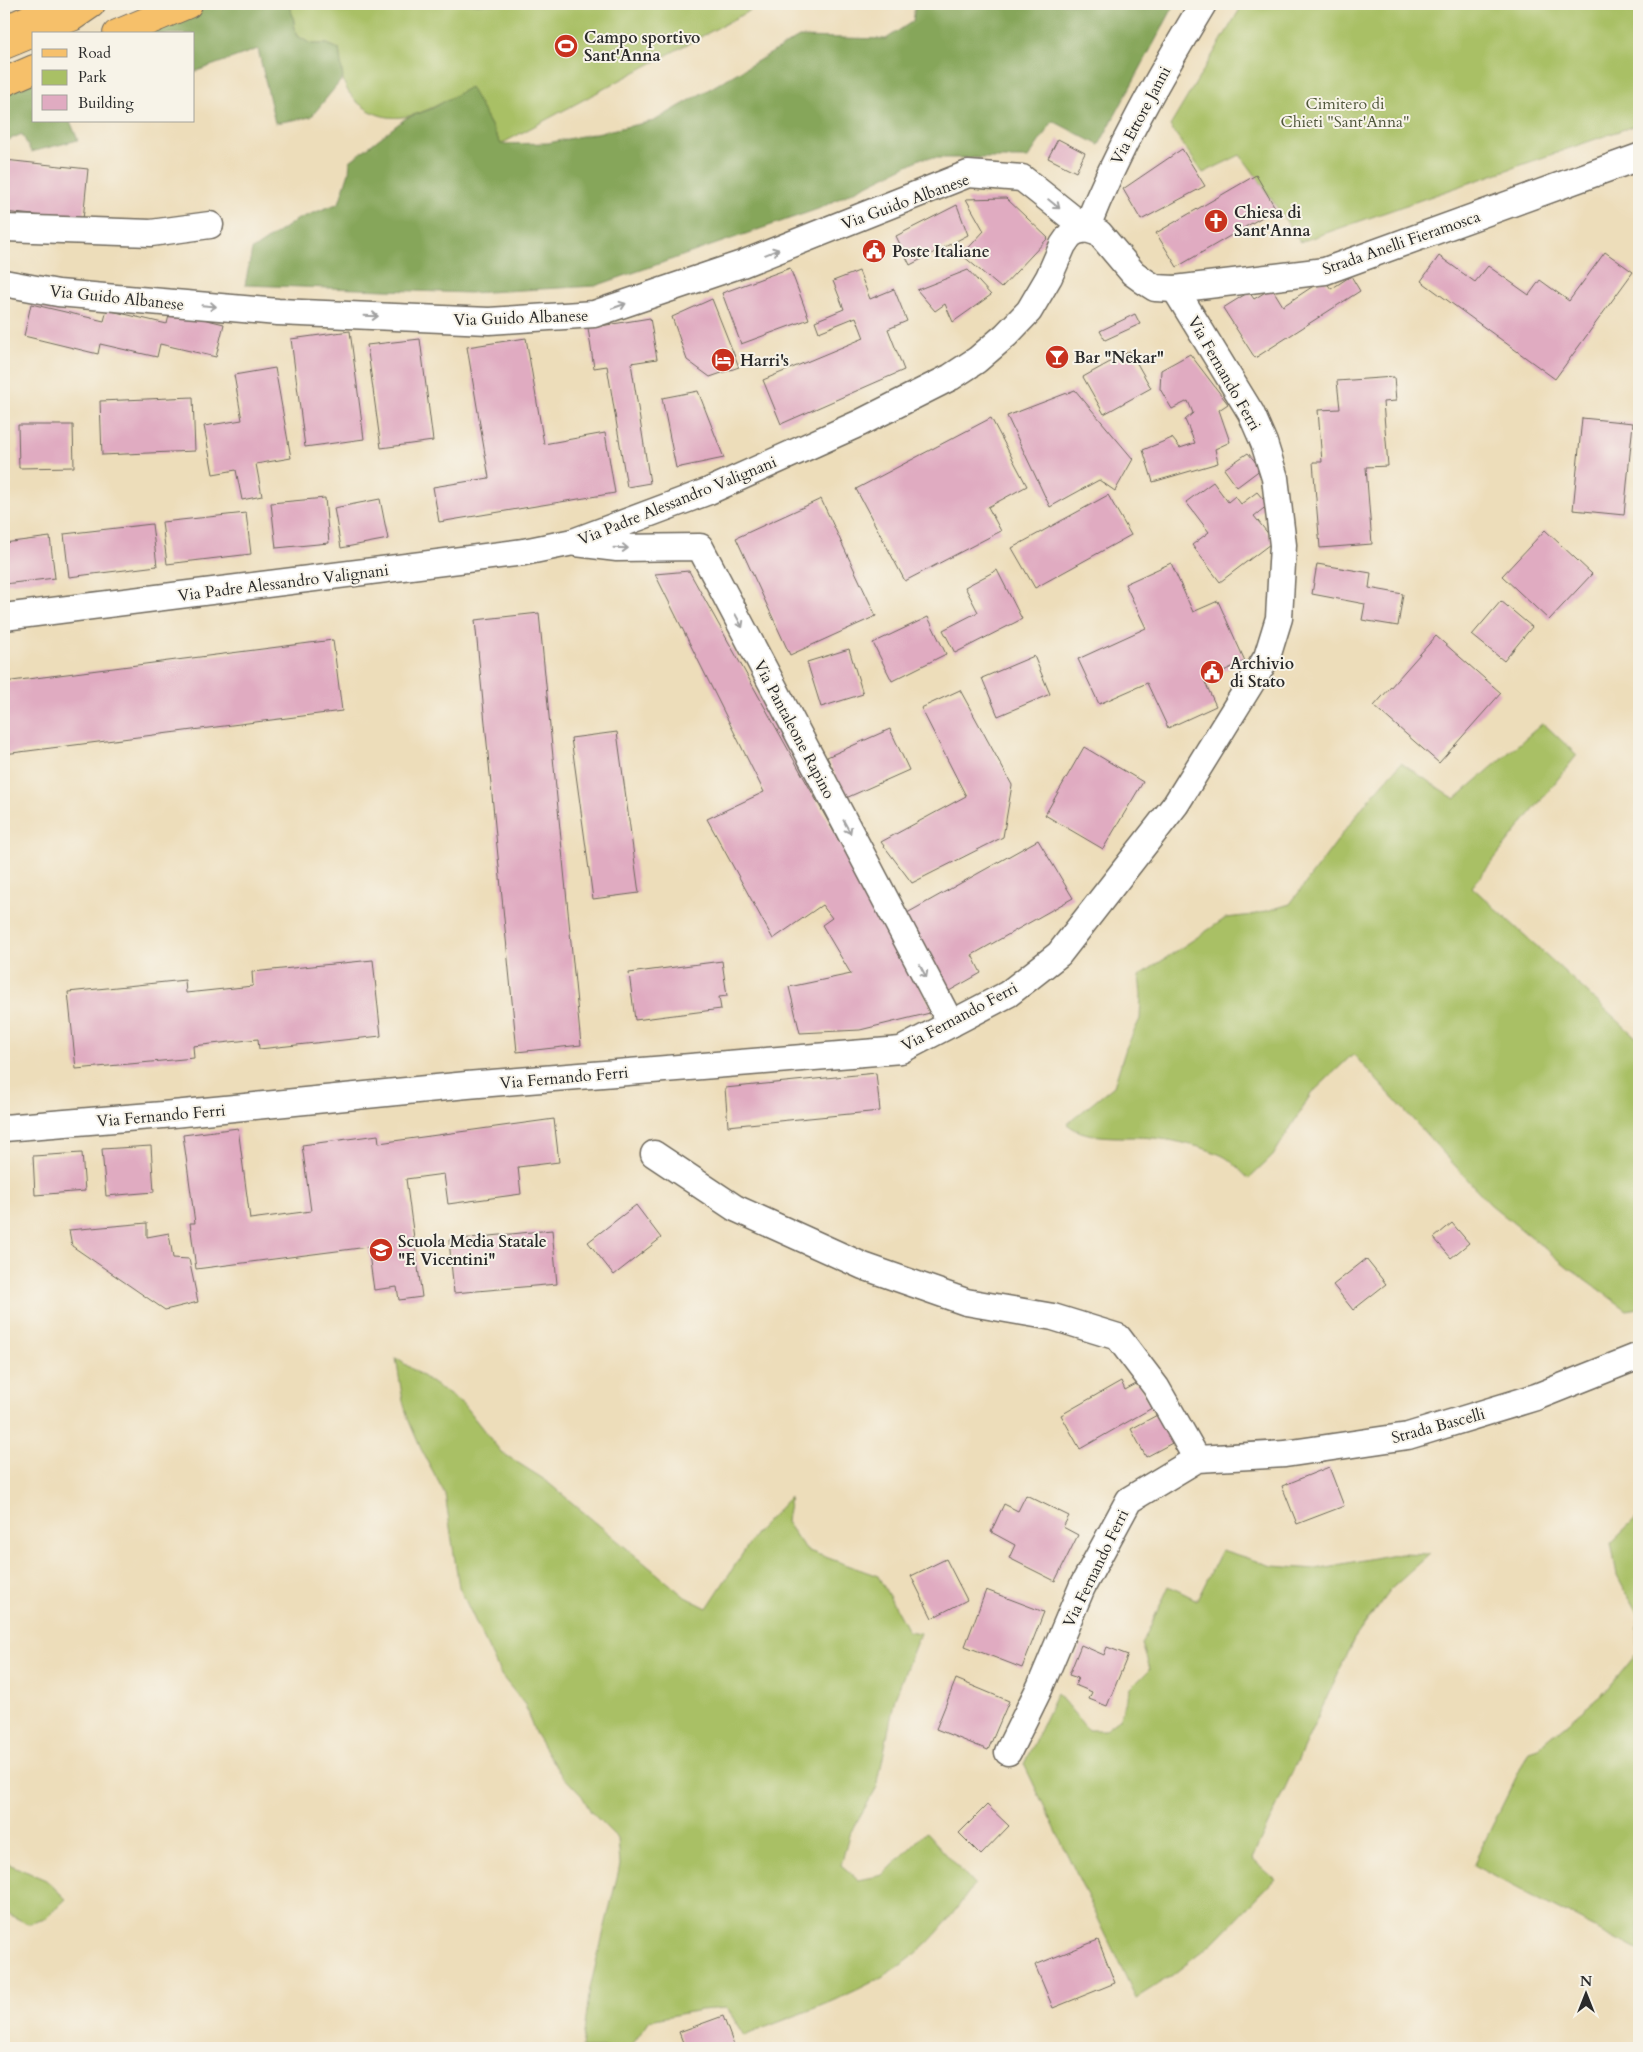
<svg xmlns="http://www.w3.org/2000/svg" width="1643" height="2052" font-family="Cardo,serif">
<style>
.green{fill:#a9c065;stroke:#6a7648}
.forest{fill:#86a65a;stroke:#586842}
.building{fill:#e0abc1}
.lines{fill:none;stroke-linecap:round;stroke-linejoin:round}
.minor-casing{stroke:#6f695d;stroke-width:29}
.major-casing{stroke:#6f695d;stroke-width:30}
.highway-casing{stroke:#6f695d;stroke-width:30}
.minor{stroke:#fff;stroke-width:26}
.major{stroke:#f6c06b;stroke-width:28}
.highway{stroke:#f6c06b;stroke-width:28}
.oneway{stroke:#a0a0a0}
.labels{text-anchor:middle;stroke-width:4;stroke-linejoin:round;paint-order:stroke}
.poi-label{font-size:16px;font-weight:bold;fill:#2b2b2b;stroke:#f7f3e8;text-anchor:start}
.park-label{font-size:16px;fill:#51583c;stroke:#f7f3e8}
.street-label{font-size:16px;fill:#2b2b2b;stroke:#f7f3e8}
</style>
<rect width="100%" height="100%" fill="#f7f3e8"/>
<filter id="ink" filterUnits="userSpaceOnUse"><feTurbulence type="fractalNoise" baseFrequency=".02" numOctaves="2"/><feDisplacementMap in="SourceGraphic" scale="10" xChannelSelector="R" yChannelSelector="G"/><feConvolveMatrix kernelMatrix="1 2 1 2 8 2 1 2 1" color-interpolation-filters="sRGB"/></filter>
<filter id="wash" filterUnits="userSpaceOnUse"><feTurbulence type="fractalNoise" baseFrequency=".0096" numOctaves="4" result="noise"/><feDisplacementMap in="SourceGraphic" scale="20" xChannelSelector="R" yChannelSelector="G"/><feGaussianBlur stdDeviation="1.12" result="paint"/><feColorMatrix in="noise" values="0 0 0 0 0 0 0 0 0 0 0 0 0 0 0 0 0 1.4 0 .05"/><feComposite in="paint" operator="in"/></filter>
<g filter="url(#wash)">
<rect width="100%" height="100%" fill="#edddba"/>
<!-- green -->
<g class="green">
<path d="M 288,4 L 762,4 L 501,144 L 470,88 C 439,103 404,130 370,111 C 358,104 349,96 344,83 C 340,74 341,59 339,49 L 327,44 L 311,44 L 296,35 L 293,16 Z"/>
<path d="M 1243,4 L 1639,4 L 1639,124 L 1300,242 C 1280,213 1262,182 1240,155 L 1203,173 L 1170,126 Z"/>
<path d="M 1543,723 L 1577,755 L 1472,887 L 1639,1040 L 1639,1308 L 1627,1310 L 1569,1268 L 1490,1204 L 1353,1054 L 1311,1094 L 1273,1156 L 1249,1179 C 1241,1172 1233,1161 1223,1156 C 1205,1147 1174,1140 1153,1138 C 1127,1135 1088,1142 1067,1124 L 1114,1086 L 1126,1048 L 1140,1019 L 1141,994 L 1139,976 L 1226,918 L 1253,915 L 1290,904 L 1364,805 L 1401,763 L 1455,799 Z"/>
<path d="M 396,1358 L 463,1404 L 501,1452 L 545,1480 L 685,1597 L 707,1608 L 756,1533 L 790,1497 L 786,1522 L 806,1550 L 878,1576 L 908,1631 L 920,1633 L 895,1698 L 877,1787 L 849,1835 L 841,1865 L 859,1880 L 883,1875 L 926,1832 L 974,1885 C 954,1912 935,1940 908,1960 C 860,1995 799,2013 744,2036 L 727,2008 L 700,2010 L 650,2020 L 630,2048 L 582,2048 L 590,1988 L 620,1865 L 618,1839 L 591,1812 L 582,1796 L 559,1772 L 535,1733 L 525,1705 L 501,1675 L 459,1587 L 445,1494 L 421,1449 L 408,1419 L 403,1401 Z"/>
<path d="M 1639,1516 L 1639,1952 L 1473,1865 L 1529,1751 L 1538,1748 L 1606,1691 L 1638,1652 L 1638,1615 L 1617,1575 L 1611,1543 Z"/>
<path d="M 1222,1550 L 1272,1566 L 1316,1569 L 1400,1553 L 1430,1554 L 1390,1590 L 1354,1639 L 1252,1859 L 1275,1879 L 1212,1944 L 1171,1976 L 1136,1998 L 1024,1764 L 1057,1693 L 1088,1730 L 1105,1730 L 1119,1719 L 1131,1688 L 1150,1669 L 1142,1644 L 1169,1586 L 1197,1600 Z"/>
<path d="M 4,1862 L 46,1880 L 66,1899 L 45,1919 L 28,1924 L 4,1912 Z"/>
</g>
<!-- forest -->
<g class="forest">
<path d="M 208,4 L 288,4 L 293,16 L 296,35 L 311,44 L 327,44 L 339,49 L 343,78 L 311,117 L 275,123 L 258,49 L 194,72 L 194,34 L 134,34 Z"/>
<path d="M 915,4 L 1175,4 L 1099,145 L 1053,121 L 1028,158 L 922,158 L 818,209 L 595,286 L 469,293 L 245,285 L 252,250 L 298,219 L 339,203 L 349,172 L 350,161 L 406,118 L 431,109 L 470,87 L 501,144 L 548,143 L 654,121 L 799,37 L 886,39 L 913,21 Z"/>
<path d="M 34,74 L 34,121 L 70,121 L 78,140 L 31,152 L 22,134 L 4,142 L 4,86 Z"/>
</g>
<g id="blocks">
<!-- building -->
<g class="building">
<path d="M 1058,139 L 1085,153 L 1076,172 L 1048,158 Z"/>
<path d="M 1182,149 L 1205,186 L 1141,220 L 1123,189 Z"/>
<path d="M 5,160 L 88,169 L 83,220 L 4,212 Z"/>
<path d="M 1256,175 L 1276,209 L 1177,267 L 1156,233 Z"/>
<path d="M 1006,198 L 1048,238 L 1001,288 L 962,255 L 984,231 L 966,199 Z"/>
<path d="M 957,205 L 968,235 L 910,265 L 896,236 Z"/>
<path d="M 1605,252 L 1633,272 L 1555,379 L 1421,281 L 1439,256 L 1475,282 L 1488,266 L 1529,295 L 1540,280 L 1569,301 Z"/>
<path d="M 790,268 L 809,319 L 741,344 L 722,293 Z"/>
<path d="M 968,270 L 991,295 L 953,322 L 945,304 L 935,311 L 917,290 Z"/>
<path d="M 859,271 L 870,299 L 894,289 L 907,321 L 888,329 L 904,370 L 781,424 L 763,380 L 864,338 L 856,317 L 819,332 L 815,321 L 844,309 L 833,281 Z"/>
<path d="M 1351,276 L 1360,291 L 1255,358 L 1223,308 L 1249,292 L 1254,299 L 1272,288 L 1283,306 L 1324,279 L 1331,289 Z"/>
<path d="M 712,299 L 739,367 L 710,377 L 687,360 L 672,317 Z"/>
<path d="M 31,304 L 104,321 L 107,310 L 167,324 L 170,311 L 224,324 L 216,357 L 160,344 L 157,357 L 100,344 L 98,354 L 24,336 Z"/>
<path d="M 1135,314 L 1140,324 L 1105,340 L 1100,331 Z"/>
<path d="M 650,318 L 657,359 L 631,363 L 650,483 L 627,487 L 607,366 L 594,368 L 588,328 Z"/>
<path d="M 350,331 L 364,439 L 305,447 L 291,339 Z"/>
<path d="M 526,338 L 544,444 L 605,433 L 615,493 L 439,522 L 433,487 L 489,478 L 467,347 Z"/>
<path d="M 420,339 L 433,441 L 381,448 L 367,345 Z"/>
<path d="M 1130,351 L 1151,388 L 1104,414 L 1083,377 Z"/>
<path d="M 1190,354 L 1228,404 L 1219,410 L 1230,442 L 1215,449 L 1218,463 L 1153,482 L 1143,450 L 1172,438 L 1180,448 L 1195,443 L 1185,420 L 1193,413 L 1188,401 L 1172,409 L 1160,389 L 1161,370 Z"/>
<path d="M 275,368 L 291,458 L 256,464 L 262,496 L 242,500 L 236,470 L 213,474 L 204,426 L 242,420 L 234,375 Z"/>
<path d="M 1394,377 L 1396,401 L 1383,402 L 1388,466 L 1366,467 L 1372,544 L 1320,548 L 1313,462 L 1322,462 L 1318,410 L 1340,409 L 1337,381 Z"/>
<path d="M 1075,390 L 1133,459 L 1115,491 L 1099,480 L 1050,507 L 1007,416 Z"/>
<path d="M 698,391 L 724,458 L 676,468 L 662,398 Z"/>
<path d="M 193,397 L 195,451 L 102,455 L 100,401 Z"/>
<path d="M 991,418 L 1027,486 L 988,507 L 1001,531 L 905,581 L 856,489 Z"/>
<path d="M 1582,418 L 1633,423 L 1624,515 L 1573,510 Z"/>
<path d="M 18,425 L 73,425 L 74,467 L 19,468 Z"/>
<path d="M 1248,453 L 1261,469 L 1237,487 L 1224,469 Z"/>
<path d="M 1213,482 L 1228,502 L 1235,496 L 1241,504 L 1257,492 L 1268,505 L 1254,516 L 1274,541 L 1220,582 L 1192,545 L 1209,532 L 1186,502 Z"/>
<path d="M 1108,495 L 1131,535 L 1035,588 L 1012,548 Z"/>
<path d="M 325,498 L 329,543 L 276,548 L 271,503 Z"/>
<path d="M 380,499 L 388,539 L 341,548 L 334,508 Z"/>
<path d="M 821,499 L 876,616 L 790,655 L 736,538 Z"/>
<path d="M 246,513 L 251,554 L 167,564 L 162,522 Z"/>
<path d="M 152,524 L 157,566 L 69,577 L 64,534 Z"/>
<path d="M 1545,530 L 1592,574 L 1549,620 L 1502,576 Z"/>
<path d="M 50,537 L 55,578 L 4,584 L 4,543 Z"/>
<path d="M 1171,563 L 1193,612 L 1218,601 L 1245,661 L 1204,680 L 1216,706 L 1168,728 L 1147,683 L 1099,704 L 1078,659 L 1146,628 L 1125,584 Z"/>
<path d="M 1317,564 L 1371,573 L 1369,588 L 1403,594 L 1398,626 L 1362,620 L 1365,604 L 1312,594 Z"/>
<path d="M 997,570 L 1022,619 L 955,653 L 943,630 L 978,612 L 965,587 Z"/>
<path d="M 689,571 L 934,1012 L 860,1030 L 800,1033 L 789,987 L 851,974 L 822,925 L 832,918 L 822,905 L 773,939 L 707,819 L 764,792 L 655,574 Z"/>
<path d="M 1501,601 L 1532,627 L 1504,661 L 1472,635 Z"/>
<path d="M 539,613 L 581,1045 L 517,1052 L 475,620 Z"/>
<path d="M 928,617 L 946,654 L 892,681 L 873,643 Z"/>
<path d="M 1436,636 L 1501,693 L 1439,763 L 1374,706 Z"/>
<path d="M 333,640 L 342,711 L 4,754 L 4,682 Z"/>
<path d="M 849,649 L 863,694 L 821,707 L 807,662 Z"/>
<path d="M 1034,656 L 1050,694 L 998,716 L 982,678 Z"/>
<path d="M 960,690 L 1012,785 L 1003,837 L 912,883 L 881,842 L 966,796 L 921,708 Z"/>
<path d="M 890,729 L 909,770 L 846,798 L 827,757 Z"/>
<path d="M 617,732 L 639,893 L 593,899 L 571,738 Z"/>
<path d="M 1084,747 L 1143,782 L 1103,849 L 1045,815 Z"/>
<path d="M 1038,840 L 1073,898 L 972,955 L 981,973 L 942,995 L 900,917 Z"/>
<path d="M 373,960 L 381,1036 L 259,1049 L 258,1039 L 193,1046 L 194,1058 L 76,1069 L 68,992 L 185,980 L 186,993 L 253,986 L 252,972 Z"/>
<path d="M 722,961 L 727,996 L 719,997 L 721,1009 L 635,1020 L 629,973 Z"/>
<path d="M 876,1073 L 880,1111 L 728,1126 L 725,1088 Z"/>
<path d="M 554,1119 L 559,1162 L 518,1167 L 521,1194 L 448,1204 L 444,1174 L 406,1179 L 422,1297 L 399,1300 L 397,1287 L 374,1290 L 368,1247 L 196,1269 L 190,1223 L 195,1223 L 183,1135 L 238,1128 L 250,1219 L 311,1211 L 302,1145 L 378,1135 L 379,1143 Z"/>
<path d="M 151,1146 L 154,1192 L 106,1196 L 102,1149 Z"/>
<path d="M 82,1153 L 85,1191 L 35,1195 L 33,1156 Z"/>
<path d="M 636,1205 L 661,1238 L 614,1275 L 588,1242 Z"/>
<path d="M 147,1223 L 147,1237 L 169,1233 L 173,1258 L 189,1259 L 198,1302 L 165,1310 L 72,1246 L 69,1230 Z"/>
<path d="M 1452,1223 L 1469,1243 L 1451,1258 L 1434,1238 Z"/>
<path d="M 552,1230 L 557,1284 L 454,1293 L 449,1240 Z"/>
<path d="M 1366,1259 L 1386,1284 L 1353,1310 L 1333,1285 Z"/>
<path d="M 1121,1381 L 1125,1390 L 1138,1383 L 1152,1408 L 1080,1449 L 1061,1415 Z"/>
<path d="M 1161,1413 L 1176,1441 L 1146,1457 L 1131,1429 Z"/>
<path d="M 1329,1467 L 1344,1506 L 1297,1524 L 1282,1486 Z"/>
<path d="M 1026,1495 L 1069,1516 L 1063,1527 L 1078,1535 L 1055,1581 L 1009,1558 L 1015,1545 L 991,1532 L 1004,1504 L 1018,1511 Z"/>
<path d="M 946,1559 L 967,1600 L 932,1618 L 911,1576 Z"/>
<path d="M 986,1590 L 1044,1612 L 1022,1668 L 965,1646 Z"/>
<path d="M 1081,1645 L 1104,1655 L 1107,1647 L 1128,1655 L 1107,1706 L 1089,1699 L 1092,1692 L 1075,1685 L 1078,1678 L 1069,1675 Z"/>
<path d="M 956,1679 L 1009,1701 L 988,1750 L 936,1729 Z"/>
<path d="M 987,1805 L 1009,1826 L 981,1855 L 959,1833 Z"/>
<path d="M 1098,1940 L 1115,1983 L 1053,2008 L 1035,1965 Z"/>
<path d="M 723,2016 L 735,2048 L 685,2048 L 679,2032 Z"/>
</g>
</g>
</g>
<g filter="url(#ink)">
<use href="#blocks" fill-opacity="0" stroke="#6f695d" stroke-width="1"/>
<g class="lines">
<!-- minor casing -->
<g class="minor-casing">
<g id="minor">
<path d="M 4,228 L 151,233 L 210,225"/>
<path d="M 1086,229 C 1117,150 1159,77 1203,4"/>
<path d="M 4,283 L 58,293 L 278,312 L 489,321 L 594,314 L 742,264 L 968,174 L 1022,178 L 1086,229"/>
<path d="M 576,543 L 617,548 L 700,547 L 951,1024"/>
<path d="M 4,617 L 524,552 L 573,542 L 709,491 L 860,423 L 951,377 L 977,360 L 1006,335 L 1029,311 L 1049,277 L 1063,245 L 1070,235 L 1077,231 L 1086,229 L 1099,233 L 1133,273 L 1144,281 L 1155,288 L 1175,289 L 1325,271 L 1639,157"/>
<path d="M 4,1128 L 163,1115 L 467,1085 L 901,1050 L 1008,994 L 1059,954 L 1176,804 L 1267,657 L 1279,618 L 1283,545 L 1275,478 L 1264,443 L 1251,413 L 1175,289"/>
<path d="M 654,1154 L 735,1208 L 863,1266 L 966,1302 L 1053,1317 L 1118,1337 L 1156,1387 L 1197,1459"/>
<path d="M 1008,1752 L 1040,1687 L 1082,1587 L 1129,1500 L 1197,1459 L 1285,1454 L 1408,1436 L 1536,1397 L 1639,1356"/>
</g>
</g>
<!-- major casing -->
<g class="major-casing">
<g id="major">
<path d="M 117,34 L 188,4"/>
<path d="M 4,45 L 72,17 L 91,4"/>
<path d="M 4,82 L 34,69"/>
</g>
</g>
<!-- highway casing -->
<g class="highway-casing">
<path id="highway" d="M 4,30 L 29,19 L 49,4"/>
</g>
<!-- minor -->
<use href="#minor" class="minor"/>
<!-- major -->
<use href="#major" class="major"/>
<!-- highway -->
<use href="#highway" class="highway"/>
</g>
<!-- one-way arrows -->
<defs><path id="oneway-shaft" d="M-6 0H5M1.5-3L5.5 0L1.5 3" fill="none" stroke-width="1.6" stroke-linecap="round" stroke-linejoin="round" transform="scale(1.25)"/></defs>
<g class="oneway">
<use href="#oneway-shaft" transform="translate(1054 204) rotate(39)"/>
<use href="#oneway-shaft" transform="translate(772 252) rotate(-22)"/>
<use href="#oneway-shaft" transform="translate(209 306) rotate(5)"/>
<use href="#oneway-shaft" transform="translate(619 306) rotate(-19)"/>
<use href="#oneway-shaft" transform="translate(371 316) rotate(2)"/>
<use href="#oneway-shaft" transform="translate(621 548) rotate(2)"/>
<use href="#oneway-shaft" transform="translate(739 621) rotate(62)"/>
<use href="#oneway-shaft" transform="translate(847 827) rotate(62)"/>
<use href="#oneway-shaft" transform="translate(923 971) rotate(62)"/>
</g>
</g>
<!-- icons -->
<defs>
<g id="stadium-disc" transform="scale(1.25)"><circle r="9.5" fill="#c8321e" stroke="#f7f3e8"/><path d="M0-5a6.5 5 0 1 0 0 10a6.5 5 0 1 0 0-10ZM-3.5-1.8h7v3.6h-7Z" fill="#fff"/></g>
<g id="church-disc" transform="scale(1.25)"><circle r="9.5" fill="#c8321e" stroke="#f7f3e8"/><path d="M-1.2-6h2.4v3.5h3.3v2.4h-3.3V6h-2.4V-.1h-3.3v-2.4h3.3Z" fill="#fff"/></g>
<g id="civic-disc" transform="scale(1.25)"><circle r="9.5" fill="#c8321e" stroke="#f7f3e8"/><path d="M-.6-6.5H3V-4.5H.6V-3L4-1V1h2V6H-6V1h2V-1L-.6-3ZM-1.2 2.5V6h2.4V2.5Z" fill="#fff"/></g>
<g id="bar-disc" transform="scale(1.25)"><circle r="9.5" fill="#c8321e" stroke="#f7f3e8"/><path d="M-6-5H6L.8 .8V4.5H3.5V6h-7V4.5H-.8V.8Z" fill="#fff"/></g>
<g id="hotel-disc" transform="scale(1.25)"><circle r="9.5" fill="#c8321e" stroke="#f7f3e8"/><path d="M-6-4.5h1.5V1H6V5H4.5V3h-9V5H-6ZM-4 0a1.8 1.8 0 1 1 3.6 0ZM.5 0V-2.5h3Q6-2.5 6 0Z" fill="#fff"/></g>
<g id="school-disc" transform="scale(1.25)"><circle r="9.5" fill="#c8321e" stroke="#f7f3e8"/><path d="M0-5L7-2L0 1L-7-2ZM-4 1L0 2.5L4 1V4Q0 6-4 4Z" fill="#fff"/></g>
</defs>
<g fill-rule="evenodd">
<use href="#stadium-disc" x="566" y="46"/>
<use href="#church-disc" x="1216" y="221"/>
<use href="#civic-disc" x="874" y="251"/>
<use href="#bar-disc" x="1057" y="357"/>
<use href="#hotel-disc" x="723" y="360"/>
<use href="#civic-disc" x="1212" y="672"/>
<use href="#school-disc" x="381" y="1250"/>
</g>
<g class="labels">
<!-- poi labels -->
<g class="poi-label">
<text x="584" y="43">Campo sportivo<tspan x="584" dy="18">Sant'Anna</tspan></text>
<text x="1234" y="218">Chiesa di<tspan x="1234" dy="18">Sant'Anna</tspan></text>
<text x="892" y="257">Poste Italiane</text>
<text x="1074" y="363">Bar "Nekar"</text>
<text x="740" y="366">Harri's</text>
<text x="1230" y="669">Archivio<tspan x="1230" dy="18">di Stato</tspan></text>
<text x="398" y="1247">Scuola Media Statale<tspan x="398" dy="18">"F. Vicentini"</tspan></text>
</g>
<!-- park labels -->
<g class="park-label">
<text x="1345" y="109">Cimitero di<tspan x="1345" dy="18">Chieti "Sant'Anna"</tspan></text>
</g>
<!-- street labels -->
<g class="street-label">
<text transform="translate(1140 115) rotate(-62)" y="6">Via Ettore Janni</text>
<text transform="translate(905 201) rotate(-20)" y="6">Via Guido Albanese</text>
<text transform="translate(1401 242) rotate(-19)" y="6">Strada Anelli Fieramosca</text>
<text transform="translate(117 297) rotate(6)" y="6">Via Guido Albanese</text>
<text transform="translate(521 317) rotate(-2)" y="6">Via Guido Albanese</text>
<text transform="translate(1225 373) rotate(60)" y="6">Via Fernando Ferri</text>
<text transform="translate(677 500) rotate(-22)" y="6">Via Padre Alessandro Valignani</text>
<text transform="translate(283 582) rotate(-7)" y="6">Via Padre Alessandro Valignani</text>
<text transform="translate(795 729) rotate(62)" y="6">Via Pantaleone Rapino</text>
<text transform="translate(959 1016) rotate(-28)" y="6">Via Fernando Ferri</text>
<text transform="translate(564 1077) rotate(-5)" y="6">Via Fernando Ferri</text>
<text transform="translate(161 1115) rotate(-5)" y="6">Via Fernando Ferri</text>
<text transform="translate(1438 1425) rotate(-15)" y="6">Strada Bascelli</text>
<text transform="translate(1095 1568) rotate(-64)" y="6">Via Fernando Ferri</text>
</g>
</g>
<!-- margin -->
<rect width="1643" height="2052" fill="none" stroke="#f7f3e8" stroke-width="20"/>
<!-- legend -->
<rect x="32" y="32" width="162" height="90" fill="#f7f3e8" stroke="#a5a39c"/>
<rect x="42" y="49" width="25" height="8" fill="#f6c06b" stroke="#a5a39c"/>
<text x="78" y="58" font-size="15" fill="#2b2b2b">Road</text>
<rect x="42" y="70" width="25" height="15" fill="#a9c065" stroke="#a5a39c"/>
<text x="78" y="82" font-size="15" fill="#2b2b2b">Park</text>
<rect x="42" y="95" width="25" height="15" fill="#e0abc1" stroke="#a5a39c"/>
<text x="78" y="108" font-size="15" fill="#2b2b2b">Building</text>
<!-- north arrow -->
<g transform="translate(1586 1994)" stroke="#f7f3e8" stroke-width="4" paint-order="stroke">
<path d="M0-4L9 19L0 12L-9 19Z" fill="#2b2b2b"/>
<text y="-8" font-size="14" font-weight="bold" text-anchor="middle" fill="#2b2b2b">N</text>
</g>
</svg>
